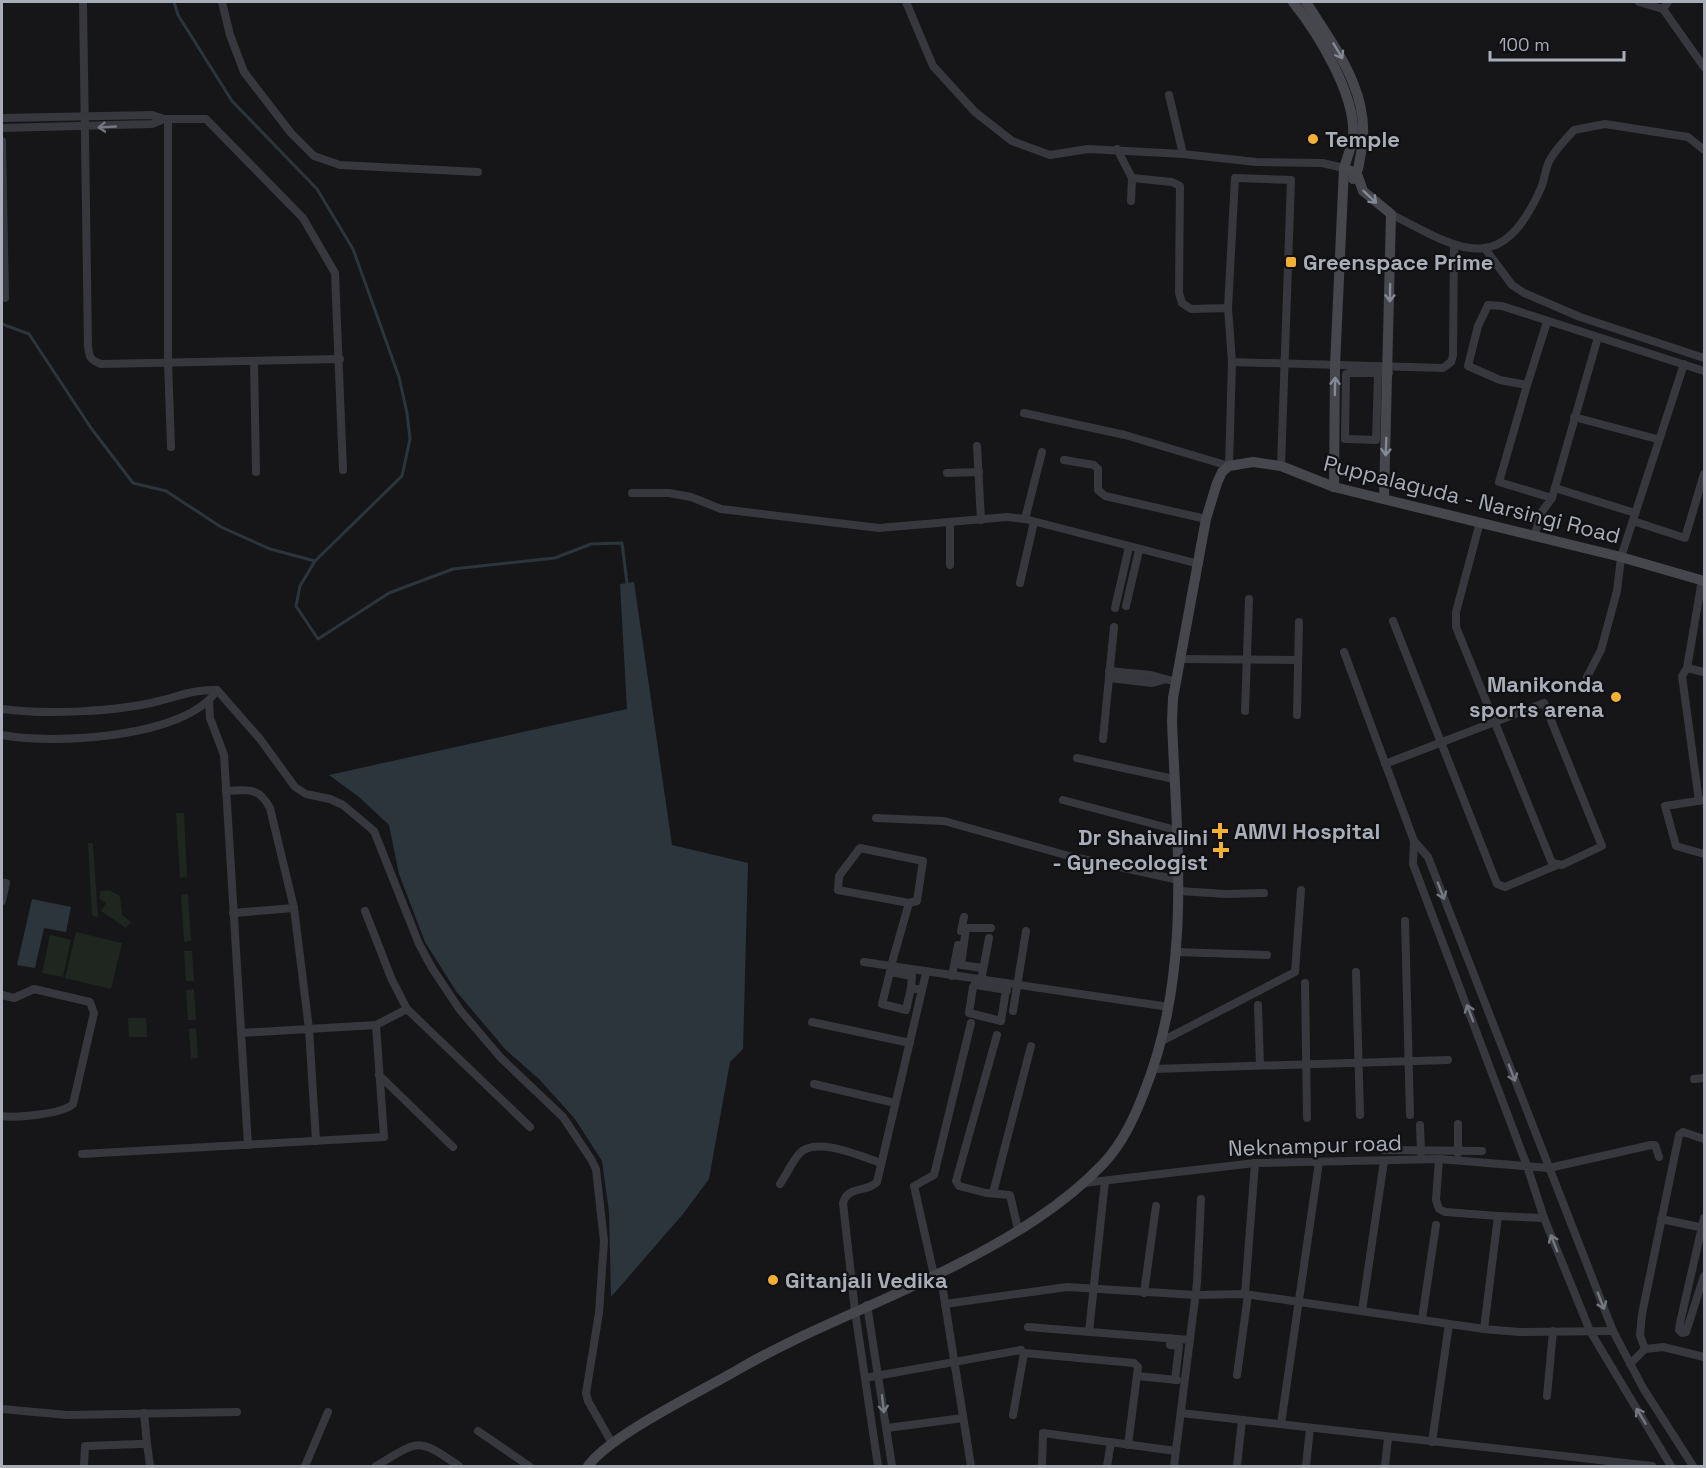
<svg xmlns="http://www.w3.org/2000/svg" width="1706" height="1468" font-family="'Space Grotesk',sans-serif">
<style>
.green{fill:#1e261f}
.water{fill:#2c353c}
.lines{fill:none;stroke-linecap:round;stroke-linejoin:round}
.stream{stroke:#2c353c;stroke-width:3}
.street{stroke:#37383d;stroke-width:8}
.secondary{stroke:#45474d;stroke-width:10}
.oneway{stroke:#858993}
.oneway2{stroke:#757881}
.poi-dot{fill:#f2b134;stroke:#111113;stroke-width:2}
.labels{text-anchor:middle;stroke-width:4.5;stroke-linejoin:round;paint-order:stroke}
.poi-label{font-size:22px;font-weight:bold;fill:#a8adb8;stroke:#111113;text-anchor:start}
.street-label{font-size:22px;fill:#a8adb8;stroke:#111113}
</style>
<rect width="100%" height="100%" fill="#161618"/>
<!-- green -->
<g class="green">
<path d="M 176,813 L 184,813 L 187,877 L 180,878 Z"/>
<path d="M 88,843 L 93,843 L 98,918 L 92,915 Z"/>
<path d="M 109,890 L 120,896 L 122,915 L 131,922 L 126,928 L 101,911 L 106,903 L 100,899 L 100,891 Z"/>
<path d="M 188,894 L 191,941 L 184,942 L 181,895 Z"/>
<path d="M 76,932 L 122,943 L 111,989 L 65,978 Z"/>
<path d="M 50,935 L 71,940 L 63,977 L 42,973 Z"/>
<path d="M 184,951 L 192,951 L 194,981 L 186,981 Z"/>
<path d="M 194,989 L 196,1020 L 188,1020 L 186,990 Z"/>
<path d="M 128,1018 L 146,1018 L 147,1037 L 129,1037 Z"/>
<path d="M 196,1028 L 198,1058 L 191,1059 L 189,1029 Z"/>
</g>
<!-- water -->
<g class="water">
<path d="M 634,582 L 672,845 L 748,863 L 743,1049 L 730,1062 L 709,1179 L 683,1214 L 611,1297 L 609,1212 L 602,1161 L 575,1119 L 540,1080 L 505,1049 L 456,991 L 425,942 L 399,874 L 389,825 L 359,797 L 329,775 L 627,709 L 620,584 Z"/>
<path d="M 32,899 L 71,907 L 66,932 L 44,928 L 35,968 L 17,965 Z"/>
</g>
<g class="lines">
<!-- stream -->
<g class="stream">
<path d="M 174,2 L 178,15 L 232,101 L 317,189 L 353,249 L 399,377 L 407,413 L 410,439 L 402,476 L 315,561 L 300,586 L 296,606 L 318,639 L 389,593 L 453,569 L 555,558 L 591,544 L 622,543 L 627,583"/>
<path d="M 2,324 L 29,334 L 91,428 L 133,483 L 166,491 L 221,527 L 270,549 L 315,561"/>
</g>
<!-- street -->
<g class="street">
<path d="M 83,2 L 88,346 C 89,357 90,360 101,364 L 340,359"/>
<path d="M 222,2 L 230,35 L 244,72 L 291,133 L 314,156 L 340,165 L 478,172"/>
<path d="M 906,2 L 933,66 L 975,112 L 1012,141 L 1050,155 L 1088,149 L 1183,154"/>
<path d="M 1639,2 L 1663,9 L 1704,67"/>
<path d="M 1663,9 L 1668,2"/>
<path d="M 1169,95 L 1183,154 L 1256,162 L 1322,163 L 1344,168"/>
<path d="M 2,118 L 152,115 L 164,119 L 206,119 L 303,218 L 335,273 L 343,470"/>
<path d="M 168,119 L 168,361 L 171,447"/>
<path d="M 2,128 L 152,124 L 164,119"/>
<path d="M 2,141 L 5,298"/>
<path d="M 1117,149 L 1132,178 L 1131,201"/>
<path d="M 1132,178 L 1172,182 L 1180,186 L 1179,293 L 1182,303 L 1191,309 L 1228,308 L 1232,362 L 1443,368 L 1451,362 L 1453,356 L 1454,245"/>
<path d="M 1391,214 C 1461,251 1501,278 1541,188 C 1545,179 1545,167 1551,158 C 1557,148 1566,139 1574,130 L 1605,124 L 1688,137 L 1704,150"/>
<path d="M 1486,250 L 1512,285 L 1524,293 L 1580,317 L 1704,358"/>
<path d="M 1228,308 L 1235,178 L 1291,180 L 1281,466"/>
<path d="M 1547,322 L 1527,385 L 1500,380 L 1468,366 L 1478,326 L 1488,305 L 1502,306 L 1704,371"/>
<path d="M 254,362 L 256,472"/>
<path d="M 1378,373 L 1376,440 L 1345,439 L 1346,374 L 1348,373 L 1389,373"/>
<path d="M 1527,385 L 1499,482 L 1552,498"/>
<path d="M 1024,413 L 1125,435 L 1229,466 L 1232,362"/>
<path d="M 1574,417 L 1657,439"/>
<path d="M 977,446 L 981,520"/>
<path d="M 1042,452 L 1025,519 L 1199,564"/>
<path d="M 1064,460 L 1094,465 L 1098,469 L 1098,490 L 1105,496 L 1206,519"/>
<path d="M 947,473 L 979,472"/>
<path d="M 1555,488 L 1635,513"/>
<path d="M 632,493 L 669,493 L 691,497 L 721,509 L 879,528 L 1007,517 L 1025,519"/>
<path d="M 1633,521 L 1685,538 L 1704,474"/>
<path d="M 950,522 L 950,565"/>
<path d="M 1534,537 L 1541,513 L 1552,498 L 1598,337"/>
<path d="M 1020,583 L 1034,522"/>
<path d="M 1126,606 L 1139,550"/>
<path d="M 1115,608 L 1129,547"/>
<path d="M 1393,621 L 1497,884 L 1505,887 L 1557,865"/>
<path d="M 1344,652 L 1414,841 L 1428,857 L 1613,1331 L 1643,1388 L 1693,1466"/>
<path d="M 1181,659 L 1297,660"/>
<path d="M 1687,668 L 1704,672"/>
<path d="M 1109,671 L 1151,675 L 1176,682"/>
<path d="M 1587,677 L 1601,650 L 1617,591 L 1621,557 L 1684,364"/>
<path d="M 1109,678 L 1152,683 L 1163,680"/>
<path d="M 209,702 L 210,718 L 224,755 L 248,1145"/>
<path d="M 2,709 C 45,715 116,712 159,701 C 179,696 196,689 217,690 L 260,739 L 295,787 L 306,794 L 330,799 L 343,805 L 374,831 L 419,944 L 432,968 L 460,1010 L 501,1058 L 563,1117 L 591,1159 L 596,1169 L 604,1241 L 599,1313 L 586,1393 L 588,1401 L 612,1443"/>
<path d="M 1245,711 L 1249,599"/>
<path d="M 1297,715 L 1299,622"/>
<path d="M 2,735 C 53,745 187,738 217,690"/>
<path d="M 1103,739 L 1114,627"/>
<path d="M 1077,758 L 1174,779"/>
<path d="M 1385,764 L 1544,703 L 1602,846 L 1562,865 L 1552,863 L 1456,627 L 1456,612 L 1480,522"/>
<path d="M 226,791 C 248,790 258,786 270,808 L 294,908 L 309,1029 L 316,1141"/>
<path d="M 1063,800 L 1176,830"/>
<path d="M 1704,800 L 1665,806 L 1676,846 L 1704,854"/>
<path d="M 1699,801 L 1682,676 L 1687,668 L 1702,580"/>
<path d="M 876,818 L 944,821 L 1069,856 L 1179,880"/>
<path d="M 1414,841 L 1413,864 L 1527,1166 L 1544,1218 L 1590,1331 L 1671,1466"/>
<path d="M 2,883 L 6,883 L 2,901"/>
<path d="M 1180,891 L 1225,894 L 1264,893"/>
<path d="M 233,913 L 294,908"/>
<path d="M 1405,921 L 1410,1115"/>
<path d="M 961,931 L 964,917"/>
<path d="M 1177,952 L 1267,955"/>
<path d="M 864,962 L 1169,1007"/>
<path d="M 891,966 L 909,903 L 917,901 L 923,861 L 860,848 L 839,876 L 838,890 L 909,903"/>
<path d="M 983,968 L 961,965 L 966,928 L 991,928"/>
<path d="M 1356,972 L 1360,1115"/>
<path d="M 952,976 L 958,945"/>
<path d="M 978,980 L 973,987 L 969,1013 L 1001,1021 L 1007,984"/>
<path d="M 981,981 L 989,938"/>
<path d="M 1305,983 L 1307,1118"/>
<path d="M 976,985 L 1007,990"/>
<path d="M 911,988 L 912,976 L 890,972 L 882,1004 L 906,1010 L 911,988 L 922,990"/>
<path d="M 2,995 L 14,998 L 34,989 L 90,1002 L 94,1013 L 73,1104 C 63,1114 16,1118 2,1116"/>
<path d="M 1258,1005 L 1260,1065"/>
<path d="M 407,1009 L 530,1127"/>
<path d="M 1013,1011 L 1026,931"/>
<path d="M 812,1022 L 910,1043"/>
<path d="M 241,1033 L 376,1025 L 407,1009 L 392,980 L 365,911"/>
<path d="M 997,1035 L 956,1181 L 959,1186 L 986,1193 L 1010,1195 L 1018,1229"/>
<path d="M 1162,1041 L 1295,972 L 1301,890"/>
<path d="M 1153,1069 L 1448,1060"/>
<path d="M 379,1075 L 453,1147"/>
<path d="M 1694,1079 L 1704,1078"/>
<path d="M 814,1084 L 895,1103"/>
<path d="M 1420,1125 L 1421,1153"/>
<path d="M 1383,1150 L 1482,1151"/>
<path d="M 1458,1153 L 1458,1124"/>
<path d="M 82,1154 L 384,1137 L 376,1025"/>
<path d="M 1439,1159 L 1436,1200 L 1439,1209 L 1445,1212 L 1498,1216"/>
<path d="M 1084,1183 L 1255,1163 L 1439,1159 L 1549,1168 L 1651,1145 L 1655,1145 L 1659,1157"/>
<path d="M 780,1184 C 787,1174 792,1161 800,1153 C 816,1136 863,1157 881,1163"/>
<path d="M 993,1193 L 1031,1046"/>
<path d="M 1704,1218 L 1680,1323 L 1679,1330 L 1682,1333 L 1686,1332 L 1704,1276"/>
<path d="M 1661,1219 L 1704,1228"/>
<path d="M 940,1272 L 971,1466"/>
<path d="M 934,1275 L 914,1186 L 934,1175 L 971,1023"/>
<path d="M 1144,1293 L 1156,1206"/>
<path d="M 1245,1294 L 1255,1163"/>
<path d="M 945,1304 L 1067,1287 L 1195,1295 L 1245,1294 L 1484,1329 L 1519,1332 L 1613,1331"/>
<path d="M 867,1305 L 892,1466"/>
<path d="M 1362,1311 L 1384,1161"/>
<path d="M 1422,1319 L 1436,1225"/>
<path d="M 1028,1327 L 1190,1340"/>
<path d="M 1484,1329 L 1498,1216 L 1544,1218"/>
<path d="M 1089,1332 L 1105,1181"/>
<path d="M 1170,1338 L 1170,1345 L 1179,1346 L 1175,1380"/>
<path d="M 1645,1349 L 1663,1347 L 1704,1357"/>
<path d="M 1630,1364 L 1645,1349 L 1640,1335 L 1642,1314 L 1679,1135 L 1683,1132 L 1704,1139"/>
<path d="M 1237,1375 L 1248,1295"/>
<path d="M 1137,1376 L 1177,1380"/>
<path d="M 865,1378 L 1021,1350"/>
<path d="M 1547,1396 L 1553,1331"/>
<path d="M 2,1409 L 67,1415 L 237,1412"/>
<path d="M 144,1413 L 147,1444"/>
<path d="M 1181,1413 L 1652,1466"/>
<path d="M 1013,1415 L 1024,1353 L 1134,1363 L 1138,1367 L 1128,1445"/>
<path d="M 1281,1424 L 1319,1162"/>
<path d="M 887,1428 L 963,1418"/>
<path d="M 478,1431 L 529,1466"/>
<path d="M 1432,1442 L 1449,1324"/>
<path d="M 84,1466 L 85,1446 L 140,1444 L 147,1444 L 150,1466"/>
<path d="M 305,1466 L 328,1412"/>
<path d="M 376,1466 C 420,1440 417,1437 459,1466"/>
<path d="M 878,1466 L 855,1311 L 843,1203 C 848,1185 867,1193 877,1182 L 926,973"/>
<path d="M 1042,1466 L 1043,1433 L 1176,1451"/>
<path d="M 1107,1466 L 1111,1442"/>
<path d="M 1174,1466 L 1197,1283 L 1201,1199"/>
<path d="M 1237,1466 L 1242,1420"/>
<path d="M 1306,1466 L 1310,1428"/>
<path d="M 1385,1466 L 1388,1438"/>
</g>
<!-- secondary -->
<g class="secondary">
<path d="M 1293,2 C 1318,33 1356,95 1353,136 C 1352,146 1347,158 1344,168 L 1335,366 L 1334,487"/>
<path d="M 1306,2 C 1335,48 1373,95 1361,153 C 1359,162 1359,172 1353,179"/>
<path d="M 1344,168 L 1357,174 L 1363,191 L 1391,214 L 1384,498"/>
<path d="M 588,1466 C 610,1435 702,1391 739,1369 C 810,1328 888,1301 960,1263 C 1011,1237 1063,1206 1103,1164 C 1123,1143 1135,1116 1145,1090 C 1192,971 1177,846 1172,722 L 1173,698 L 1206,519 L 1217,483 L 1222,472 L 1229,466 L 1253,462 L 1281,466 L 1334,487 L 1621,557 L 1704,581"/>
</g>
</g>
<!-- one-way arrows -->
<defs><path id="oneway-shaft" d="M-6 0H5M1.5-3L5.5 0L1.5 3" fill="none" stroke-width="1.6" stroke-linecap="round" stroke-linejoin="round" transform="scale(1.5)"/></defs>
<g class="oneway">
<use href="#oneway-shaft" transform="translate(1338 51) rotate(59)"/>
<use href="#oneway-shaft" transform="translate(1370 197) rotate(43)"/>
<use href="#oneway-shaft" transform="translate(1390 293) rotate(91)"/>
<use href="#oneway-shaft" transform="translate(1335 386) rotate(-89)"/>
<use href="#oneway-shaft" transform="translate(1386 447) rotate(92)"/>
</g>
<g class="oneway2">
<use href="#oneway-shaft" transform="translate(107 127) rotate(177)"/>
<use href="#oneway-shaft" transform="translate(1441 891) rotate(69)"/>
<use href="#oneway-shaft" transform="translate(1470 1013) rotate(-111)"/>
<use href="#oneway-shaft" transform="translate(1512 1073) rotate(69)"/>
<use href="#oneway-shaft" transform="translate(1554 1243) rotate(-112)"/>
<use href="#oneway-shaft" transform="translate(1601 1301) rotate(69)"/>
<use href="#oneway-shaft" transform="translate(883 1404) rotate(83)"/>
<use href="#oneway-shaft" transform="translate(1641 1416) rotate(-121)"/>
</g>
<!-- markers -->
<g class="poi-dot">
<circle cx="1313" cy="139" r="6"/>
<rect x="1285" y="256" width="12" height="12" rx="3"/>
<circle cx="1616" cy="697" r="6"/>
<path d="M1217 822h6v6h6v6h-6v6h-6v-6h-6v-6h6z"/>
<path d="M1218 841h6v6h6v6h-6v6h-6v-6h-6v-6h6z"/>
<circle cx="773" cy="1280" r="6"/>
</g>
<g class="labels">
<!-- poi labels -->
<g class="poi-label">
<text x="1325" y="147">Temple</text>
<text x="1303" y="270">Greenspace Prime</text>
<text x="1604" y="692" text-anchor="end">Manikonda<tspan x="1604" dy="25">sports arena</tspan></text>
<text x="1234" y="839">AMVI Hospital</text>
<text x="1208" y="845" text-anchor="end">Dr Shaivalini<tspan x="1208" dy="25">- Gynecologist</tspan></text>
<text x="785" y="1288">Gitanjali Vedika</text>
</g>
<!-- street labels -->
<g class="street-label">
<text transform="translate(1472 499) rotate(14)" y="8">Puppalaguda - Narsingi Road</text>
<text transform="translate(1315 1145) rotate(-2)" y="8">Neknampur road</text>
</g>
</g>
<!-- border -->
<rect width="1706" height="1468" fill="none" stroke="#a8adb8" stroke-width="6"/>
<!-- scale -->
<path d="M1490 51v9h134v-9" fill="none" stroke="#a8adb8" stroke-width="3"/>
<text x="1499" y="51" font-size="18" fill="#a8adb8" stroke="#111113" stroke-width="4.5" paint-order="stroke">100 m</text>
</svg>
